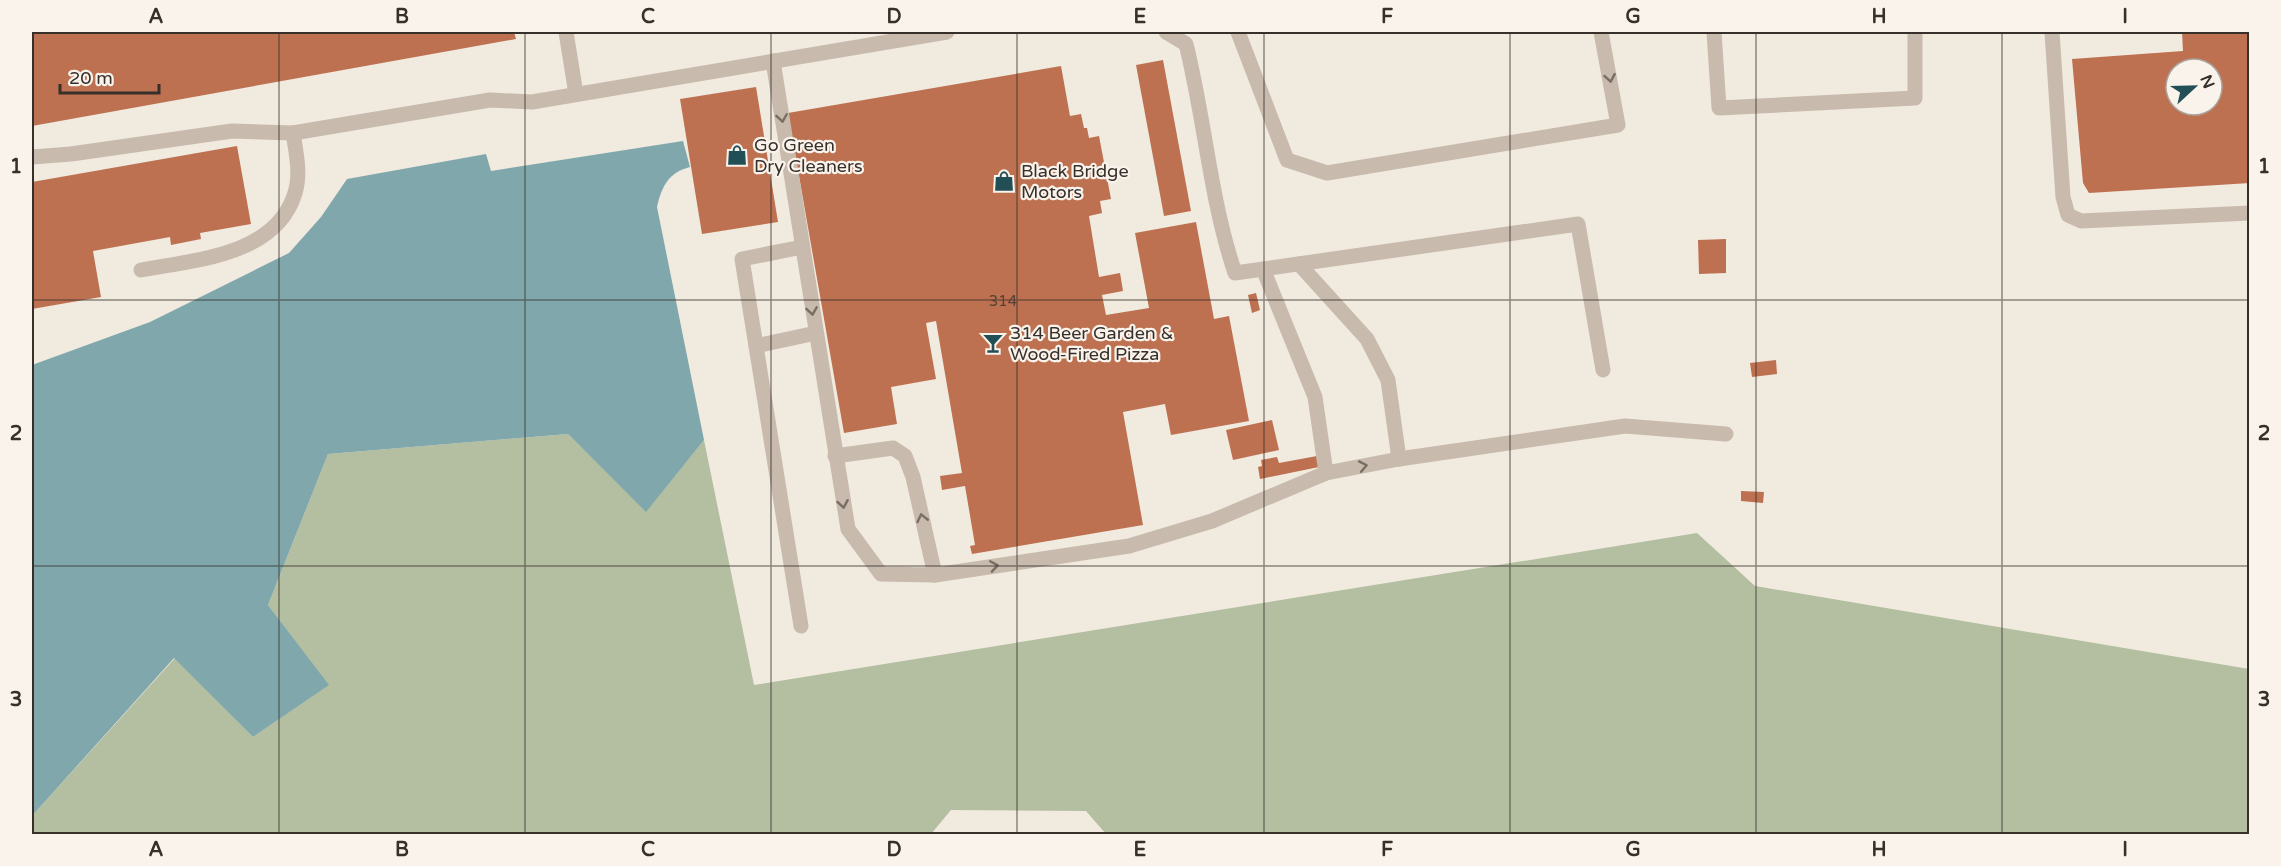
<svg xmlns="http://www.w3.org/2000/svg" width="2281" height="866" font-family="'Varela Round',sans-serif">
<style>
.green{fill:#b3bfa0}
.water{fill:#80a8ac}
.building{fill:#bd7151;fill-rule:evenodd}
.lines{fill:none;stroke-linecap:round;stroke-linejoin:round}
.service{stroke:#c8baac;stroke-width:15}
.oneway{stroke:#786e64}
.grid{fill:none;stroke:#372f2a;stroke-width:1.5;stroke-opacity:0.55}
.labels{text-anchor:middle;stroke-width:4.5;stroke-linejoin:round;paint-order:stroke}
.number-label{font-size:15px;fill:#584034}
.poi-label{font-size:18px;fill:#372f2a;stroke:#f9f3eb;text-anchor:start}
.neatline{fill:none;stroke:#372f2a;stroke-width:2}
.grid-label{font-size:20px;text-anchor:middle;font-weight:bold;fill:#372f2a}
</style>
<rect width="100%" height="100%" fill="#f1eadf"/>
<!-- green -->
<path class="green" d="M 568,434 L 646,511 L 704,440 L 754,685 L 1697,533 L 1755,586 L 2249,669 L 2249,834 L 1106,834 L 1086,811 L 951,810 L 931,834 L 32,834 L 32,816 L 175,658 L 253,737 L 328,685 L 268,605 L 328,454 Z"/>
<!-- water -->
<path class="water" d="M 683,141 L 690,167 C 668,173 662,186 657,207 L 704,440 L 646,512 L 568,434 L 328,454 L 268,605 L 329,685 L 253,737 L 174,658 L 32,816 L 32,365 L 150,322 L 289,253 L 321,217 L 347,179 L 486,154 L 491,171 Z"/>
<!-- building -->
<g class="building">
<path d="M 32,32 L 514,32 L 516,39 L 32,126 Z"/>
<path d="M 2182,32 L 2250,32 L 2250,183 L 2089,193 L 2083,183 L 2072,59 L 2183,51 ZM 2176,69 L 2212,69 L 2212,105 L 2176,105 Z"/>
<path d="M 1163,60 L 1191,211 L 1164,216 L 1136,65 Z"/>
<path d="M 1061,66 L 1070,116 L 1081,114 L 1084,128 L 1087,128 L 1089,138 L 1099,136 L 1111,199 L 1100,201 L 1102,213 L 1089,216 L 1099,277 L 1120,273 L 1123,291 L 1102,295 L 1106,315 L 1149,308 L 1135,233 L 1196,222 L 1214,319 L 1229,316 L 1249,421 L 1171,435 L 1165,404 L 1123,412 L 1143,525 L 972,554 L 970,546 L 975,545 L 965,486 L 942,490 L 940,476 L 962,473 L 936,321 L 926,323 L 936,379 L 891,387 L 897,424 L 844,433 L 788,113 Z"/>
<path d="M 756,87 L 778,222 L 702,234 L 680,99 Z"/>
<path d="M 237,146 L 251,224 L 200,233 L 201,239 L 171,245 L 170,237 L 93,251 L 101,297 L 32,309 L 32,182 Z"/>
<path d="M 1726,239 L 1726,273 L 1699,274 L 1698,240 Z"/>
<path d="M 1256,293 L 1260,310 L 1252,313 L 1248,295 Z"/>
<path d="M 1776,360 L 1777,374 L 1752,377 L 1750,363 Z"/>
<path d="M 1272,420 L 1279,450 L 1233,460 L 1226,430 Z"/>
<path d="M 1317,456 L 1319,467 L 1260,479 L 1258,467 L 1262,466 L 1261,460 L 1277,457 L 1279,463 Z"/>
<path d="M 1741,491 L 1764,492 L 1763,503 L 1741,501 Z"/>
</g>
<g class="lines">
<!-- service -->
<g class="service">
<path d="M 566,32 L 576,94"/>
<path d="M 1166,32 L 1186,44 C 1205,120 1210,199 1235,273 L 1578,224 L 1603,370"/>
<path d="M 1238,32 L 1287,160 L 1327,173 L 1618,125 L 1601,32"/>
<path d="M 1714,32 L 1719,108 L 1915,98 L 1915,32"/>
<path d="M 2052,32 L 2063,197 L 2068,215 L 2081,221 L 2250,213"/>
<path d="M 773,61 L 848,529 L 881,574 L 935,575 L 1129,546 L 1212,521 L 1326,473 L 1399,459 L 1625,426 L 1726,434"/>
<path d="M 32,157 L 71,154 L 232,131 L 293,133 L 490,100 L 532,102 L 947,32"/>
<path d="M 1299,264 L 1367,339 L 1388,380 L 1399,459"/>
<path d="M 1263,269 L 1315,397 L 1326,473"/>
<path d="M 141,270 C 194,260 276,256 295,193 C 301,174 296,152 293,133"/>
<path d="M 756,346 L 816,333"/>
<path d="M 835,456 L 893,448 L 905,456 L 913,477 L 935,575"/>
<path d="M 801,626 L 742,259 L 802,247"/>
</g>
</g>
<!-- one-way arrows -->
<defs><path id="oneway-chevron" d="M-2-3.5L2.5 0L-2 3.5" fill="none" stroke-width="1.6" stroke-linecap="round" stroke-linejoin="round" transform="scale(1.5)"/></defs>
<g class="oneway">
<use href="#oneway-chevron" transform="translate(1610 78) rotate(80)"/>
<use href="#oneway-chevron" transform="translate(782 118) rotate(81)"/>
<use href="#oneway-chevron" transform="translate(812 311) rotate(81)"/>
<use href="#oneway-chevron" transform="translate(1363 466) rotate(-11)"/>
<use href="#oneway-chevron" transform="translate(843 504) rotate(80)"/>
<use href="#oneway-chevron" transform="translate(922 518) rotate(-103)"/>
<use href="#oneway-chevron" transform="translate(994 566) rotate(-9)"/>
</g>
<!-- grid -->
<path class="grid" d="M 279,32 L 279,834M 525,32 L 525,834M 771,32 L 771,834M 1017,32 L 1017,834M 1264,32 L 1264,834M 1510,32 L 1510,834M 1756,32 L 1756,834M 2002,32 L 2002,834M 32,300 L 2250,300M 32,566 L 2250,566"/>
<!-- icons -->
<defs>
<g id="shop-bare" transform="scale(1.62)"><path d="M-5-2.5h2.3a2.7 3.5 0 0 1 5.4 0H5L5.5 6h-11ZM-1.5-2.5h3a1.5 2.3 0 0 0-3 0Z" fill="#224f55" stroke="#f9f3eb" stroke-width="2.5" paint-order="stroke"/></g>
<g id="bar-bare" transform="scale(1.62)"><path d="M-6-5H6L.8 .8V4.5H3.5V6h-7V4.5H-.8V.8Z" fill="#224f55" stroke="#f9f3eb" stroke-width="2.5" paint-order="stroke"/></g>
</defs>
<g fill-rule="evenodd">
<use href="#shop-bare" x="737" y="155"/>
<use href="#shop-bare" x="1004" y="181"/>
<use href="#bar-bare" x="993" y="343"/>
</g>
<g class="labels">
<!-- number labels -->
<g class="number-label">
<text x="1003" y="306">314</text>
</g>
<!-- poi labels -->
<g class="poi-label">
<text x="754" y="151">Go Green<tspan x="754" dy="21">Dry Cleaners</tspan></text>
<text x="1021" y="177">Black Bridge<tspan x="1021" dy="21">Motors</tspan></text>
<text x="1010" y="339">314 Beer Garden &amp;<tspan x="1010" dy="21">Wood-Fired Pizza</tspan></text>
</g>
</g>
<!-- border -->
<rect width="2281" height="866" fill="none" stroke="#f9f3eb" stroke-width="66"/>
<!-- north arrow -->
<g transform="translate(2194 87) rotate(68)"><circle r="28" fill="#f9f3eb" stroke="#aba59e" stroke-width="1.5"/>
<path d="M0-4.5L10 22L0 15L-10 22Z" fill="#224f55"/>
<text y="-9" font-size="16" font-weight="bold" text-anchor="middle" fill="#372f2a">N</text>
</g>
<!-- scale -->
<path d="M60 84v9h99v-9" fill="none" stroke="#372f2a" stroke-width="3"/>
<text x="69" y="84" font-size="18" fill="#372f2a" stroke="#f9f3eb" stroke-width="4.5" paint-order="stroke">20 m</text>
<rect x="33" y="33" width="2215" height="800" class="neatline"/>
<g class="grid-label">
<text x="156" y="23">A</text>
<text x="402" y="23">B</text>
<text x="648" y="23">C</text>
<text x="894" y="23">D</text>
<text x="1140" y="23">E</text>
<text x="1387" y="23">F</text>
<text x="1633" y="23">G</text>
<text x="1879" y="23">H</text>
<text x="2125" y="23">I</text>
<text x="16" y="173">1</text>
<text x="2264" y="173">1</text>
<text x="16" y="440">2</text>
<text x="2264" y="440">2</text>
<text x="16" y="706">3</text>
<text x="2264" y="706">3</text>
<text x="156" y="856">A</text>
<text x="402" y="856">B</text>
<text x="648" y="856">C</text>
<text x="894" y="856">D</text>
<text x="1140" y="856">E</text>
<text x="1387" y="856">F</text>
<text x="1633" y="856">G</text>
<text x="1879" y="856">H</text>
<text x="2125" y="856">I</text>
</g>
</svg>
